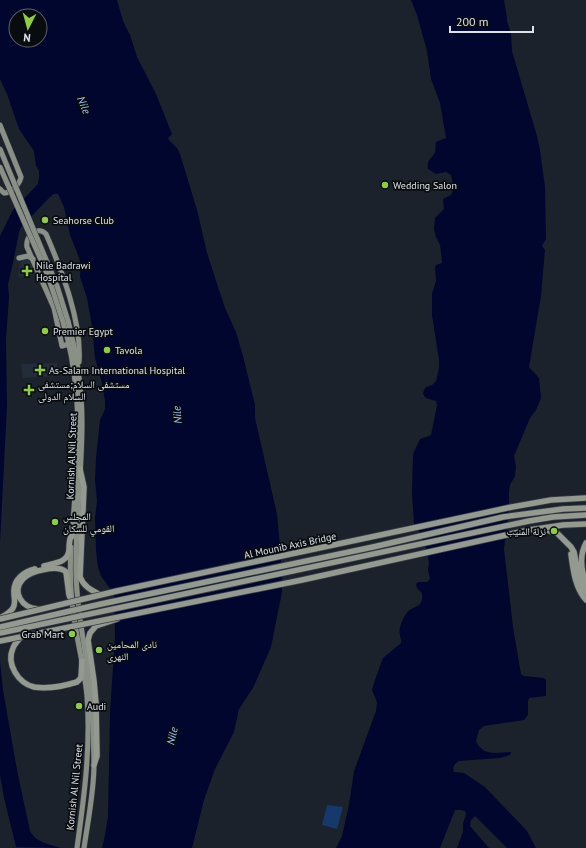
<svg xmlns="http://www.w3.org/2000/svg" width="586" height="848" font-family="'PT Sans','Noto Naskh Arabic',sans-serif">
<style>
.built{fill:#232c3a}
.green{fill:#16386a}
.water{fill:#00062e;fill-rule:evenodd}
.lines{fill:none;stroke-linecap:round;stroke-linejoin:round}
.trunk-casing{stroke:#373d46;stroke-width:6}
.motorway-casing{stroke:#373d46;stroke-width:7}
.trunk{stroke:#8a9086;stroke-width:5}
.motorway{stroke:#949a8f;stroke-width:5.5}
.trunk-bridge-casing{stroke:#373d46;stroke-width:6;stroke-linecap:butt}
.motorway-bridge-casing{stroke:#373d46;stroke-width:7;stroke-linecap:butt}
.trunk-bridge{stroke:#8a9086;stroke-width:5}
.motorway-bridge{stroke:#949a8f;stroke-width:5.5}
.poi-dot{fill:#8ecd43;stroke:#090c0f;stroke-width:1.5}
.labels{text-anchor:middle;stroke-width:3.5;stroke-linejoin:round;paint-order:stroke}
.poi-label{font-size:10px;fill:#dfe3e9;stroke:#090c0f;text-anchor:start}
.street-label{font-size:10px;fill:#dfe3e9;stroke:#090c0f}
.water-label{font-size:11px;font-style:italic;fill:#a1c3f6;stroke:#090c0f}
</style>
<rect width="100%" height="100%" fill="#1c222b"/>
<!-- built -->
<g class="built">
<path d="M 26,259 L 32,261 L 37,274 L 18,277 L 20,263 L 23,260 Z"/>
<path d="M 57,363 L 58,376 L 23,378 L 21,364 Z"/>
</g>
<!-- green -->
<path class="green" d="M 327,805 L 343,807 L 337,829 L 322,825 Z"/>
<!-- water -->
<g class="water">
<path d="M 0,0 L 117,0 L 123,21 L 130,35 L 137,57 L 156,94 L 172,134 L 169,137 L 168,139 L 177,148 L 180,154 L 197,210 L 207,253 L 225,308 L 236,332 L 243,356 L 255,405 L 255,418 L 277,514 L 281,556 L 282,592 L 271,647 L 253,688 L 239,709 L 234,732 L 215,769 L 204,800 L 192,848 L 102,848 L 105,835 L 108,816 L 110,712 L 115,638 L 114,594 L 101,576 L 98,567 L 96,551 L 95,518 L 97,501 L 95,480 L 96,458 L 100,420 L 105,409 L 105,401 L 102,383 L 95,358 L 92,326 L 87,298 L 80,277 L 81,265 L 78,255 L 70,235 L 64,207 L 58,194 L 54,194 L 50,197 L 21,227 L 19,232 L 13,263 L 8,284 L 9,297 L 6,340 L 7,406 L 0,543 L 0,236 L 13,210 L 38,184 L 39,178 L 39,171 L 36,166 L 34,151 L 19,129 L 7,94 L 0,79 ZM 16,16 L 40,16 L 40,40 L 16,40 Z"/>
<path d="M 411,0 L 504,0 L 507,18 L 507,21 L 511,33 L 512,51 L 537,136 L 540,150 L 545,187 L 546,239 L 542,246 L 545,250 L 541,296 L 529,367 L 539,378 L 541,398 L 536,410 L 530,418 L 514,456 L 516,466 L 515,476 L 510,485 L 509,492 L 509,511 L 504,549 L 513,627 L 521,674 L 524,676 L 544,678 L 546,680 L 546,696 L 529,698 L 528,701 L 528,715 L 524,720 L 484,726 L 479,730 L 476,741 C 482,756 497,753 511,752 L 510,755 L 500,758 L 459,761 C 455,763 452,767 454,772 L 464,773 L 485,787 L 527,831 L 536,848 L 507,848 L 475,816 L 471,820 L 470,826 L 489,848 L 457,848 L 463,832 L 463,823 L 466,815 L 465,811 L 461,810 L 455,810 L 440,848 L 336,848 L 342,836 L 349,805 L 354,771 L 376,711 L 377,702 L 372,690 L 375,680 L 383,658 L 401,643 C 402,639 400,639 400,635 C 398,629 403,618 406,614 C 412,604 424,610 422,593 L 417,588 L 416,584 L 418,582 L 427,582 L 430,579 L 428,570 L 429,563 L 427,551 L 420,533 L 414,524 L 412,493 L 413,454 L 420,439 L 429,436 L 431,435 L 437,405 L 436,401 L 426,398 L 423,394 L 424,390 L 426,387 L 432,385 L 436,381 L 439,368 L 439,360 L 432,315 L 432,294 L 436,281 L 435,268 L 436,265 L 442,263 L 442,261 L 440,245 L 436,237 L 434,229 L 435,218 L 444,209 L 443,199 L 451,195 L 454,188 L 451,175 L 446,172 L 436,174 L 428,169 C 426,160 432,159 435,152 C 436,148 435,145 436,142 L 446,138 L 440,103 L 431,79 L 427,51 L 417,15 Z"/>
<path d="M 0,661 L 3,690 L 17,770 L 30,831 C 37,843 48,844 61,848 L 16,847 L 4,798 L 0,775 Z"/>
</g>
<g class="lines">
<!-- trunk casing -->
<g class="trunk-casing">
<g id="trunk">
<path d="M 0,125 L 21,177 C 20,184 11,193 4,193 L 0,189"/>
<path d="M 19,258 L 28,256 L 33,259"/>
<path d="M 68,321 C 77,355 82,388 82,423 C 82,473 75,524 76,574 C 77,617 88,658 91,700 C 93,721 94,743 94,764 C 94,792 88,820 84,848"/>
<path d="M 63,322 C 70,345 74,367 76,391 C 81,439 75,489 72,537"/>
<path d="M 69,344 L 62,346 L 54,308 L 27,247 C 25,236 37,225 46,234 C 62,271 82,322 79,362"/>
<path d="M 71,547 C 70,565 70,584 72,602 C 75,634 84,664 87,696 C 91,747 84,798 77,848"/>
</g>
</g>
<!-- motorway casing -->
<g class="motorway-casing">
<g id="motorway">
<path d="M 80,469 L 84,487 L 80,577 C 84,587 91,590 101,595"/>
<path d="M 543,529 L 557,533 L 571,547 L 574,552 L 580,581 L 586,592"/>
<path d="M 586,543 C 579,556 581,570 586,583"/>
<path d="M 571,554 C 573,569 575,588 586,600"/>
<path d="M 44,566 C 54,563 68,563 69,550 C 69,544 69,539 72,534"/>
<path d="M 38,609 C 22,608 11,592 23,579 C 30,571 58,564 66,572 L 69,595 L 72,602"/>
<path d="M 0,618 C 5,615 10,613 13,608 C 16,603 14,598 14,593 C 13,579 24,572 35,569"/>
<path d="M 22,636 C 19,639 15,643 13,648 C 6,664 18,683 34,687 C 47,689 64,686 77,682 L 81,678 L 82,661"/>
<path d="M 94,765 L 97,756 L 96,704 L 94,681 L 88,640 L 90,633 L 96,626 L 117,619"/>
</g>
</g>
<!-- trunk -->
<use href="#trunk" class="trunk"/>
<!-- motorway -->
<use href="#motorway" class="motorway"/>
<!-- trunk-bridge casing -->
<g class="trunk-bridge-casing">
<g id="trunk-bridge">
<path d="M 0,149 L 57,286 L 68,321"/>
<path d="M 0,167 L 48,276 L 63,322"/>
</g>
</g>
<!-- motorway-bridge casing -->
<g class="motorway-bridge-casing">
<g id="motorway-bridge">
<path d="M 0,619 L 117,591 L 512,507 L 551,500 L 586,498"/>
<path d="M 0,627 L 101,604 L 373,547 L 503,517 L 563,509 L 586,508"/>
<path d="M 0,633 L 529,521 L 553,517 L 586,515"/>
<path d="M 0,641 L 302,580 L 529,530 L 563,525 L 586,524"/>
</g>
</g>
<!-- trunk-bridge -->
<use href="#trunk-bridge" class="trunk-bridge"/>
<!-- motorway-bridge -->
<use href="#motorway-bridge" class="motorway-bridge"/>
</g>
<!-- markers -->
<g class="poi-dot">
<circle cx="385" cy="185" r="4"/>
<circle cx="45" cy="220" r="4"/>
<path d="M25 265h4v4h4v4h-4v4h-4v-4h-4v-4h4z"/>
<circle cx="45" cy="331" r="4"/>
<circle cx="107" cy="350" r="4"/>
<path d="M38 364h4v4h4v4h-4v4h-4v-4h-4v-4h4z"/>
<path d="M27 384h4v4h4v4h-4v4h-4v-4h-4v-4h4z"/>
<circle cx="55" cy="522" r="4"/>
<circle cx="554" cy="531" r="4"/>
<circle cx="72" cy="634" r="4"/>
<circle cx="99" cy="650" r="4"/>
<circle cx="79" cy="706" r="4"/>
</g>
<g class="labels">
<!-- poi labels -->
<g class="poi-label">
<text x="393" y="189">Wedding Salon</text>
<text x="53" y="224">Seahorse Club</text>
<text x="36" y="269">Nile Badrawi<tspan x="36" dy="12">Hospital</tspan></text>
<text x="53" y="335">Premier Egypt</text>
<text x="115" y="354">Tavola</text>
<text x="49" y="374">As-Salam International Hospital</text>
<text x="38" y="388">مستشفى السلام;مستشفى<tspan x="38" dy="12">السلام الدولى</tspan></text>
<text x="63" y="520">المجلس<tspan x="63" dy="12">القومي للسكان</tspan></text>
<text x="546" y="535" text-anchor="end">نزلة المنيب</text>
<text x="64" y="638" text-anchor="end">Grab Mart</text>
<text x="107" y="648">نادى المحامين<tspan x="107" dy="12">النهرى</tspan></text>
<text x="87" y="710">Audi</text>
</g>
<!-- street labels -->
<g class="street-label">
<text transform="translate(71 456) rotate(-88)" y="4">Kornish Al Nil Street</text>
<text transform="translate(290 545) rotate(-12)" y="4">Al Mounib Axis Bridge</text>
<text transform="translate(74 787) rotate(-84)" y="4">Kornish Al Nil Street</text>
</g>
<!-- water labels -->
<g class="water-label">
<text transform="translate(84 105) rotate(67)" y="4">Nile</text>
<text transform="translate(177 415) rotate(-95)" y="4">Nile</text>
<text transform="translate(172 736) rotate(-78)" y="4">Nile</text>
</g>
</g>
<!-- north arrow -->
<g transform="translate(28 28) rotate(186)"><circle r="19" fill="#090c0f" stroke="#5f6266"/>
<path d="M0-3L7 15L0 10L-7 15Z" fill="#8ecd43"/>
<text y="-6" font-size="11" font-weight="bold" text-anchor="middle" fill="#dfe3e9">N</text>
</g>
<!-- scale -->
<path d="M450 26v6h83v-6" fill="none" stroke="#dfe3e9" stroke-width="2"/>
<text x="456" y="26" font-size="12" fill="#dfe3e9" stroke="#090c0f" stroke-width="3" paint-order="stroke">200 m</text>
</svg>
